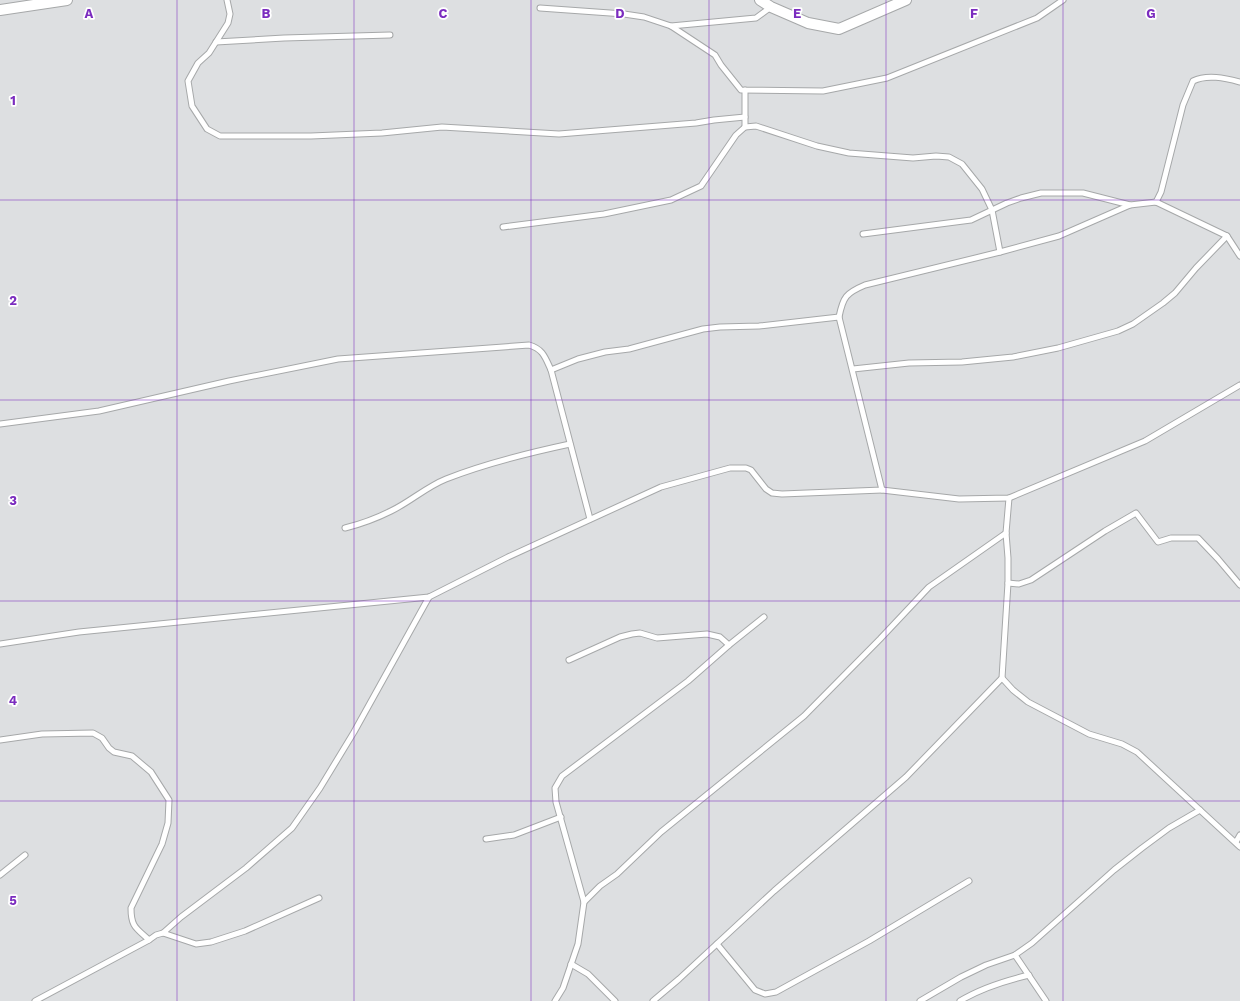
<svg xmlns="http://www.w3.org/2000/svg" width="1240" height="1001" font-family="'Work Sans',sans-serif">
<style>
.lines{fill:none;stroke-linecap:round;stroke-linejoin:round}
.service-casing{stroke:#a6a8a9;stroke-width:7}
.minor-casing{stroke:#a6a8a9;stroke-width:12}
.service{stroke:#fff;stroke-width:5}
.minor{stroke:#fff;stroke-width:10}
.grid{fill:none;stroke:#7b2cbf;stroke-width:1;stroke-opacity:0.55}
.grid-label{font-size:13px;text-anchor:middle;font-weight:bold;fill:#7b2cbf;stroke:#fff;stroke-width:3.5;stroke-linejoin:round;paint-order:stroke}
</style>
<rect width="100%" height="100%" fill="#dddfe1"/>
<g class="lines">
<!-- service casing -->
<g class="service-casing">
<g id="service">
<path d="M 227,0 L 230,14 L 228,23 L 209,53 L 198,63 L 188,81 L 192,106 L 207,129 L 220,136 L 311,136 L 382,133 L 442,127 L 559,134 L 696,123 L 714,120 L 745,117"/>
<path d="M 540,8 L 624,14 L 644,17 L 671,26 L 715,55 L 721,65 L 741,90 L 823,91 L 887,78 L 1037,18 L 1063,0"/>
<path d="M 671,26 L 756,18 L 771,7"/>
<path d="M 216,42 L 284,38 L 390,35"/>
<path d="M 745,127 L 745,90"/>
<path d="M 1156,202 L 1161,192 L 1183,105 L 1193,81 C 1207,74 1225,78 1240,82"/>
<path d="M 503,227 L 604,214 L 671,200 L 701,186 L 736,135 L 745,127 L 756,126 L 817,146 L 849,153 L 913,158 L 936,156 L 949,157 L 962,164 L 982,189 L 992,210 L 1000,252"/>
<path d="M 863,234 L 971,220 L 1007,203 L 1021,198 L 1041,193 L 1083,193 L 1130,205"/>
<path d="M 853,369 L 909,363 L 962,362 L 1013,357 L 1058,348 L 1118,331 L 1133,324 L 1163,303 L 1175,293 L 1196,268 L 1227,236"/>
<path d="M 551,370 L 578,359 L 605,352 L 629,349 L 703,329 L 720,327 L 759,326 L 839,317"/>
<path d="M 0,424 L 99,411 L 229,381 L 338,359 L 529,345 C 543,349 545,357 551,370 L 590,519"/>
<path d="M 882,490 L 959,499 L 1009,498 L 1145,441 L 1240,385"/>
<path d="M 345,528 C 361,524 377,518 391,511 C 410,502 426,487 446,479 C 486,463 528,453 570,444"/>
<path d="M 1008,583 L 1019,584 L 1031,580 L 1105,531 L 1136,513 L 1158,542 L 1171,538 L 1198,538 L 1218,559 L 1240,585"/>
<path d="M 0,644 L 79,632 L 429,597 L 508,557 L 661,487 L 730,468 L 746,468 L 751,470 L 766,489 L 772,493 L 782,494 L 882,490 L 839,317 C 843,297 846,293 865,285 L 1000,252 L 1059,236 L 1130,205 L 1156,202 L 1227,236 L 1240,256"/>
<path d="M 569,660 L 620,637 L 632,634 L 640,633 L 657,638 L 707,634 L 720,637 L 729,645"/>
<path d="M 1002,678 L 1013,690 L 1028,702 L 1089,734 L 1122,744 L 1137,752 L 1240,847"/>
<path d="M 0,740 L 42,734 L 93,733 L 102,738 L 109,748 L 114,752 L 132,756 L 151,772 L 169,800 L 168,823 L 162,844 L 131,908 C 131,927 136,928 149,940 L 156,935 L 163,933 L 181,917 L 246,868 L 292,828 L 320,788 L 354,732 L 429,597"/>
<path d="M 486,839 L 514,835 L 561,817"/>
<path d="M 1236,842 L 1240,835"/>
<path d="M 0,875 L 25,855"/>
<path d="M 584,902 L 600,886 L 617,874 L 661,832 L 804,716 L 880,639 L 929,587 L 1006,533"/>
<path d="M 163,933 L 196,944 L 211,942 L 245,931 L 319,898"/>
<path d="M 717,944 L 755,990 L 765,994 L 776,992 L 869,941 L 969,881"/>
<path d="M 1015,955 L 1046,1001"/>
<path d="M 571,964 L 588,974 L 615,1001"/>
<path d="M 35,1001 L 149,940"/>
<path d="M 555,1001 L 563,988 L 578,944 L 584,902 L 556,802 L 555,788 L 562,776 L 688,681 L 729,645 L 764,617"/>
<path d="M 653,1001 L 679,979 L 774,891 L 906,777 L 1002,678 L 1008,583 L 1008,558 L 1006,533 L 1009,498"/>
<path d="M 920,1001 L 961,977 L 986,965 L 1015,955 L 1032,943 L 1114,870 L 1142,848 L 1169,828 L 1200,810"/>
<path d="M 960,1001 C 981,988 1004,981 1029,975"/>
</g>
</g>
<!-- minor casing -->
<g class="minor-casing">
<g id="minor">
<path d="M 760,0 L 771,7 L 808,23 L 839,29 L 906,0"/>
<path d="M 0,10 L 67,0"/>
</g>
</g>
<!-- service -->
<use href="#service" class="service"/>
<!-- minor -->
<use href="#minor" class="minor"/>
</g>
<!-- grid -->
<path class="grid" d="M 177,0 L 177,1001M 354,0 L 354,1001M 531,0 L 531,1001M 709,0 L 709,1001M 886,0 L 886,1001M 1063,0 L 1063,1001M 0,200 L 1240,200M 0,400 L 1240,400M 0,601 L 1240,601M 0,801 L 1240,801"/>
<g class="grid-label">
<text x="89" y="18">A</text>
<text x="266" y="18">B</text>
<text x="443" y="18">C</text>
<text x="620" y="18">D</text>
<text x="797" y="18">E</text>
<text x="974" y="18">F</text>
<text x="1151" y="18">G</text>
<text x="13" y="105">1</text>
<text x="13" y="305">2</text>
<text x="13" y="505">3</text>
<text x="13" y="705">4</text>
<text x="13" y="905">5</text>
</g>
</svg>
